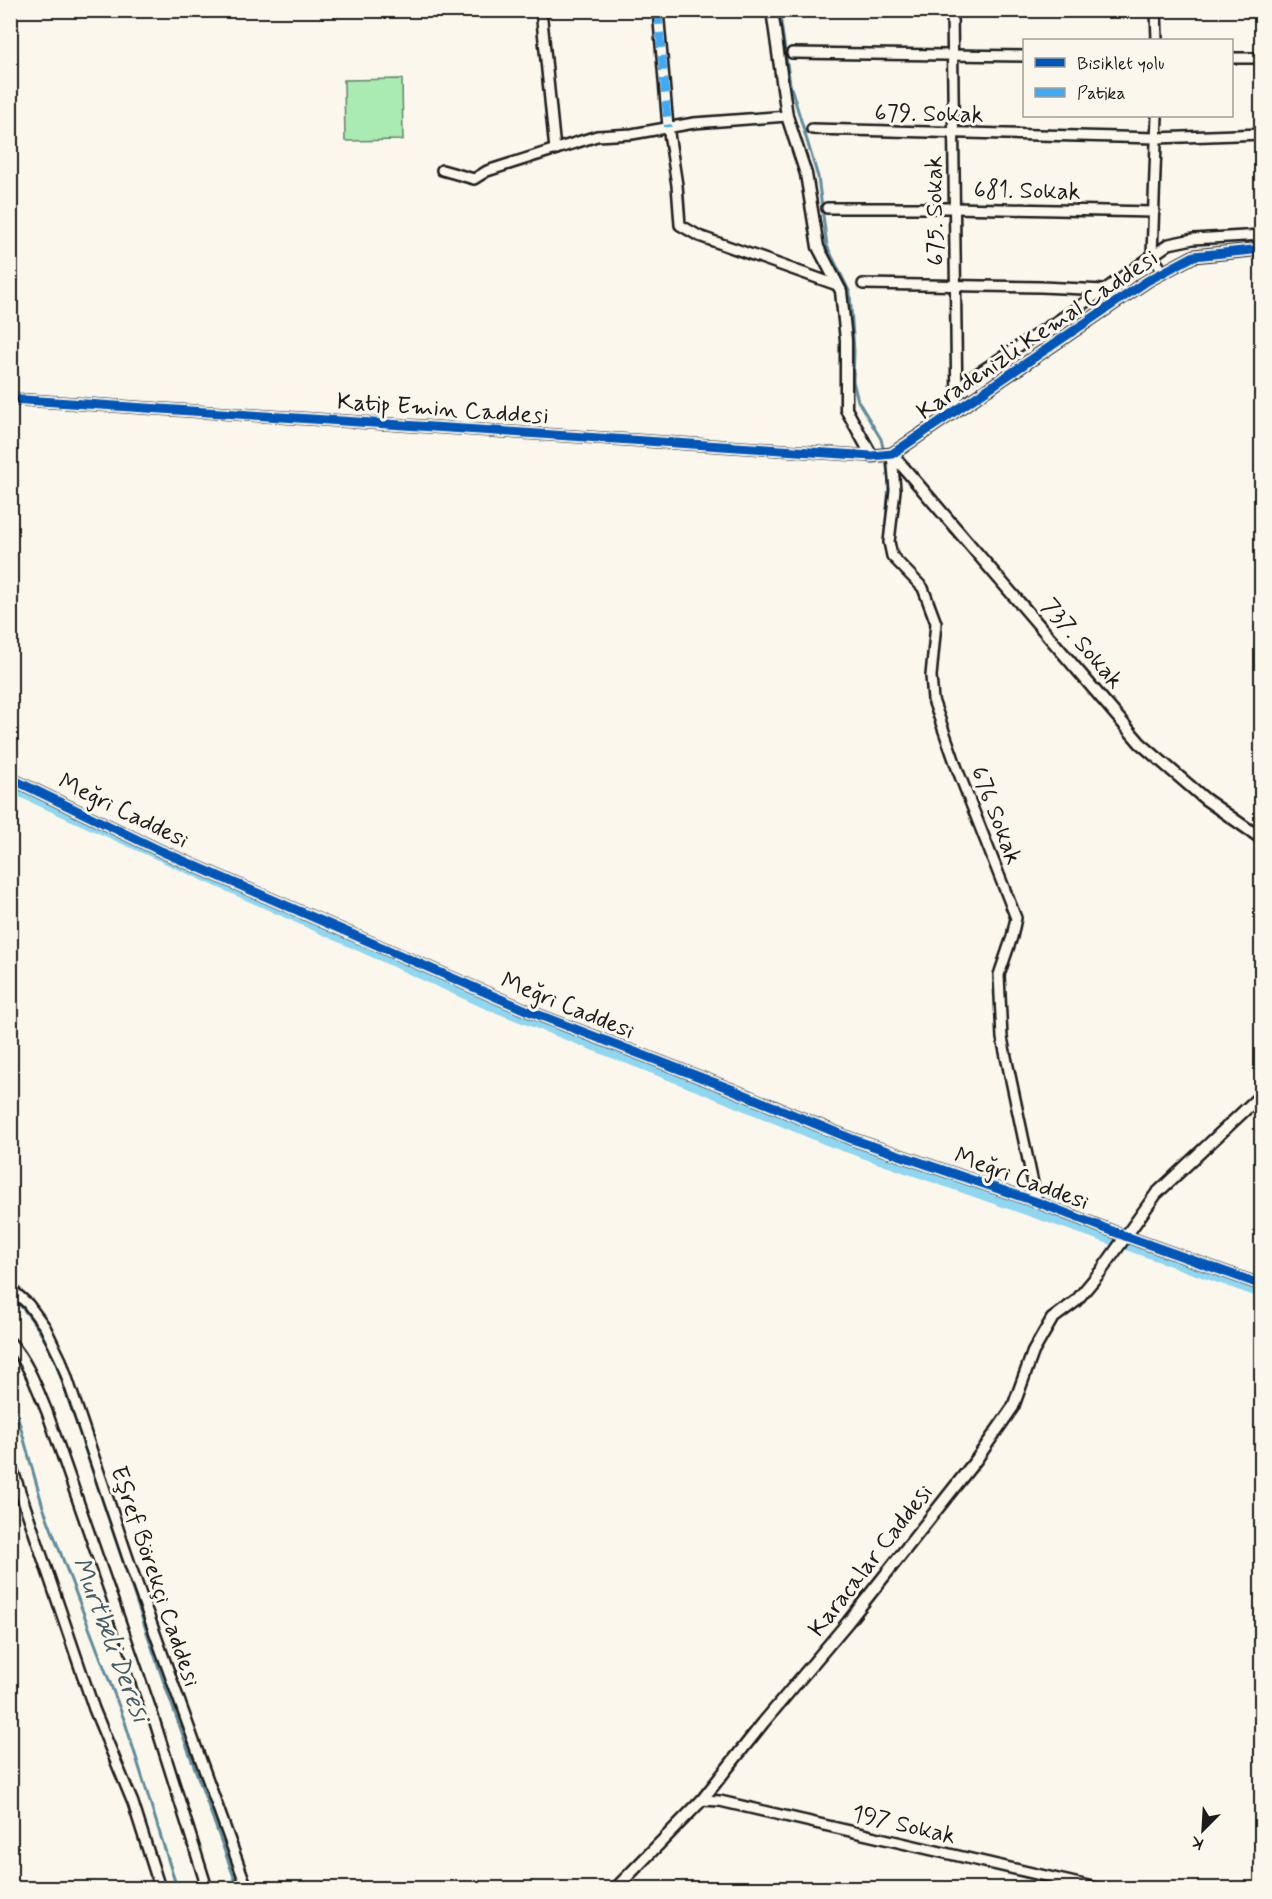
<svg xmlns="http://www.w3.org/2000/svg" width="1272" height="1899" font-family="Mynerve,sans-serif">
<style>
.green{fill:#aaeab3;stroke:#638368;stroke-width:1.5}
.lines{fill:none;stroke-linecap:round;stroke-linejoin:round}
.stream{stroke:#618c9b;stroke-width:3}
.canal{stroke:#8fd6f0;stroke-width:9}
.minor-casing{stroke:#1c1c1c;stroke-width:14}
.tertiary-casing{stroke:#1c1c1c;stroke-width:15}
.minor{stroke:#fbf7ec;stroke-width:9}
.tertiary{stroke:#fbf7ec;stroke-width:10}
.quiet{stroke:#3fa9f5;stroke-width:8;stroke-dasharray:15 8;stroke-linecap:butt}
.cycleway-casing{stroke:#fbf7ec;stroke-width:13}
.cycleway{stroke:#0057b8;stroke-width:9}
.labels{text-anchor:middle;stroke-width:6;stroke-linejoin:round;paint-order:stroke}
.street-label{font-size:24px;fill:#1c1c1c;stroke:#fbf7ec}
.water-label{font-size:26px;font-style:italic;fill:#445d66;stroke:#fbf7ec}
</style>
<rect width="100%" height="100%" fill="#fbf7ec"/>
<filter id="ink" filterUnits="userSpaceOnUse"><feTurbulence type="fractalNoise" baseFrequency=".0167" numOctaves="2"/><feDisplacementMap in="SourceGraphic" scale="12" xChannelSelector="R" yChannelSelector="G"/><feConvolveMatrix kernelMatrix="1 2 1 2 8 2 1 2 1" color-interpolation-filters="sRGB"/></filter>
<g filter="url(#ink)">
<!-- green -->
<path class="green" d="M 402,79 L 403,140 L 345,141 L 344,80 Z"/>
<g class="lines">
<!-- stream -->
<g class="stream">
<path d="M 779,10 L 790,84 L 818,177 L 827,246 L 850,293 L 854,351 L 853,381 L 858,401 L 881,439 L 884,452"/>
<path d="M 885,533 L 889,485 L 886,458"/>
<path d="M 10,1295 C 32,1316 46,1338 57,1366 L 162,1677 L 238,1888"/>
<path d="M 10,1404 L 16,1411 L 43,1507 L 125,1722 L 177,1888"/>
</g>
<!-- canal -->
<g class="canal">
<path d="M 10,788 L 481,1002 L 701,1088 L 833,1143 L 1114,1241"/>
<path d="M 1128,1246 L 1262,1294"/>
</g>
<!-- minor casing -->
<g class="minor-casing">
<g id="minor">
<path d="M 541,10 L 555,150"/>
<path d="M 658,10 L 668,127 L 677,185 L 680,225 L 699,236 L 837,285"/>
<path d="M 952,10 L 957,410"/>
<path d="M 1156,10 L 1157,40"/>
<path d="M 792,53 L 1024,56"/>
<path d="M 1232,58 L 1262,58"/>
<path d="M 1157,116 L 1152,255 L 1163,272"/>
<path d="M 812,129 L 1157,138 L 1262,134"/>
<path d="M 442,170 L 474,179 L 487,171 L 597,136 L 632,134 L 694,123 L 787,116"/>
<path d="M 827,208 L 953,208 L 1154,212"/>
<path d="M 863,284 L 1041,287 L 1104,290"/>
<path d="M 957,387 L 1104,290 L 1169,244 L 1193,239 L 1262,235"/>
<path d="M 10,399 L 872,456"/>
<path d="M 892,454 L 895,490 L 889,542 L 892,556 L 923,588 L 936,623 L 931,676 L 933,700 L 958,771 L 1016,918 L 1012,937 L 999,975 L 1002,1038 L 1037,1202"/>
<path d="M 10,778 L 161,851 L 526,1010 L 731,1089 L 852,1139 L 1037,1202 L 1125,1236 L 1262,1285"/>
<path d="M 10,1288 L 28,1304 L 45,1327 L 61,1360 L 131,1567 L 247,1888"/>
<path d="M 10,1342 C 28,1362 37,1388 47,1412 L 152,1713 L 207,1888"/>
<path d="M 10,1462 L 94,1709 L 133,1803 L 160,1888"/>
<path d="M 702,1800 L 720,1801 L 1097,1888"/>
</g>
</g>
<!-- tertiary casing -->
<g class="tertiary-casing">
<g id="tertiary">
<path d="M 772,10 L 787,116 L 806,174 L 818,247 L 841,291 L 846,340 L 846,409 L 872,456 L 892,454 L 1147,281 L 1194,256 L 1262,249"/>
<path d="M 892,454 L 1140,743 L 1205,799 L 1262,839"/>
<path d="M 616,1888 L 702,1800 L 763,1723 L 848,1622 L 976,1460 L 1013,1407 L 1033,1352 L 1052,1319 L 1076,1301 L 1101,1271 L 1156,1194 L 1262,1094"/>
</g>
</g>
<!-- minor -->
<use href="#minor" class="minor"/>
<!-- tertiary -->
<use href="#tertiary" class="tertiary"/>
<!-- quiet -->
<path class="quiet" d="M 658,10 L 668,127"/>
<!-- cycleway casing -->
<g class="cycleway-casing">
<g id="cycleway">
<path d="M 10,399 L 872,456 L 892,454 L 1147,281 L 1194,256 L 1262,249"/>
<path d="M 10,778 L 161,851 L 526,1010 L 731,1089 L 852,1139 L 1037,1202 L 1125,1236 L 1262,1285"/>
</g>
</g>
<!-- cycleway -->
<use href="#cycleway" class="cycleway"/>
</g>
</g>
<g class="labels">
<!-- street labels -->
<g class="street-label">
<text transform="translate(929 113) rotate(1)" y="8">679. Sokak</text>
<text transform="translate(1027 190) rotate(1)" y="8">681. Sokak</text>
<text transform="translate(934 211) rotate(-91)" y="8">675. Sokak</text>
<text transform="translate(1037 334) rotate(-34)" y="8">Karadenizli Kemal Caddesi</text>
<text transform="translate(443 408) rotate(4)" y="8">Katip Emin Caddesi</text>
<text transform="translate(1083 643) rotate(49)" y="8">737. Sokak</text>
<text transform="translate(124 810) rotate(26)" y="8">Meğri Caddesi</text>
<text transform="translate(997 815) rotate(69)" y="8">676 Sokak</text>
<text transform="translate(568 1005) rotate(22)" y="8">Meğri Caddesi</text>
<text transform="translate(1022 1178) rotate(20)" y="8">Meğri Caddesi</text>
<text transform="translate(870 1560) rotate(-52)" y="8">Karacalar Caddesi</text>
<text transform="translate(156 1576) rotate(71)" y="8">Eşref Börekçi Caddesi</text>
<text transform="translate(904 1824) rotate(13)" y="8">197 Sokak</text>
</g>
<!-- water labels -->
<g class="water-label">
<text transform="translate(112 1639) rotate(69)" y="9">Murtbeli Deresi</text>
</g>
</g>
<!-- margin -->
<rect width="1272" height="1899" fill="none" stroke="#fbf7ec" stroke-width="36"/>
<rect x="18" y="18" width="1236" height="1863" fill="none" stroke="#1c1c1c" stroke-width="2" filter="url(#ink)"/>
<!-- legend -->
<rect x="1023" y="39" width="210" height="78" fill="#fbf7ec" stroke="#a29f99" stroke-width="1.5"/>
<rect x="1035" y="58" width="30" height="9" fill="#0057b8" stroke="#a29f99" stroke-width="1.5"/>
<text x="1077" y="69" font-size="18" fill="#1c1c1c">Bisiklet yolu</text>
<rect x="1035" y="88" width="30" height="9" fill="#3fa9f5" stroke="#a29f99" stroke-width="1.5"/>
<text x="1077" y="99" font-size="18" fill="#1c1c1c">Patika</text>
<!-- north arrow -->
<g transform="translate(1203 1830) rotate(204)" stroke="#fbf7ec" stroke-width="4.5" paint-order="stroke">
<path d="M0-4.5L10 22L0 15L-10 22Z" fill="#1c1c1c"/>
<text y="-9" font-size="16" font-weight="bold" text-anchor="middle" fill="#1c1c1c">K</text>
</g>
</svg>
